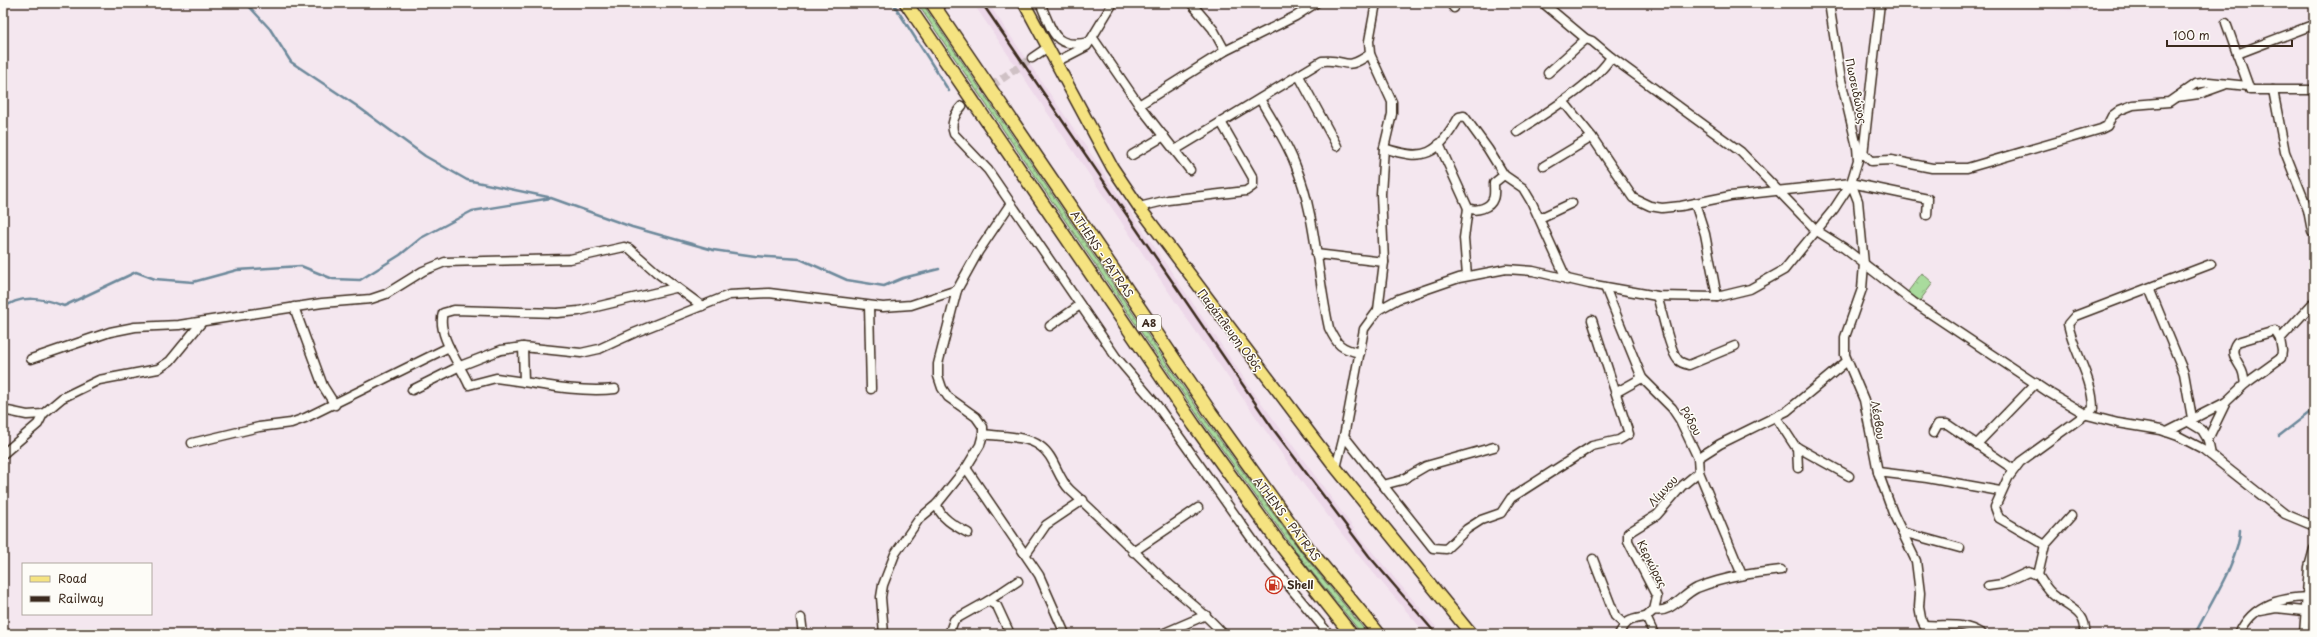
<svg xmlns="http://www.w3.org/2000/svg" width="2317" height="637" font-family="'Playpen Sans',sans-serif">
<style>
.built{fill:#edd8e9}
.grass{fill:url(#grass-dots);stroke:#72825e}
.forest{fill:url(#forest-crowns);stroke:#72825e}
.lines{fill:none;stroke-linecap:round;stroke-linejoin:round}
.stream{stroke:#6d899b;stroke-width:2.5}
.minor-tunnel{stroke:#cfc1c5;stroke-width:8;stroke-dasharray:8 4;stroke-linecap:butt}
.minor-casing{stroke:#3b2a1e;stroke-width:11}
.major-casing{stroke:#3b2a1e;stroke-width:14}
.highway-casing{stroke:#3b2a1e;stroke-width:15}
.minor{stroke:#fdfcf7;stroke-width:8}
.major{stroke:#f5e381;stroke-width:11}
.highway{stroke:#f5e381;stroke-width:12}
.rail{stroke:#3b2a1e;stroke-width:2.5}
.labels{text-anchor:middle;stroke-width:3;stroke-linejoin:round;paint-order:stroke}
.shield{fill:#fdfcf7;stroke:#75695f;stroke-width:1}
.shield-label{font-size:10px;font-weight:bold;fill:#3b2a1e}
.street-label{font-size:11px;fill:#3b2a1e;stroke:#fdfcf7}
.poi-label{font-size:11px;font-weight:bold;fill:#3b2a1e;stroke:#fdfcf7;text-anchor:start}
</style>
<defs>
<pattern id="grass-dots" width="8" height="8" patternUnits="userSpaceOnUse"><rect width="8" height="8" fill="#a9db9d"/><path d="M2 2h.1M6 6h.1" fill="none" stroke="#92bc87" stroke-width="1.8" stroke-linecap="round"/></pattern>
<pattern id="forest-crowns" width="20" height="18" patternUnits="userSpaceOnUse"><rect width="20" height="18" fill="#a9db9d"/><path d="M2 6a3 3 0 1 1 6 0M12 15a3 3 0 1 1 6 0" fill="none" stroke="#92bc87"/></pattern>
</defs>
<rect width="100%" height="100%" fill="#f4e7ef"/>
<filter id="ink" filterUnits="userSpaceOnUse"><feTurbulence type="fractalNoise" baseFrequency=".025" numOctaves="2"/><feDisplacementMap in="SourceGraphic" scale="8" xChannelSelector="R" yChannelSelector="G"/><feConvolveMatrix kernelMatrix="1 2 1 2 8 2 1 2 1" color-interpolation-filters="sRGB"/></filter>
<g filter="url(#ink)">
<!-- built -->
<g class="built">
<path d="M 973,3 L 988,3 L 1252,390 L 1363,541 L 1442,634 L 1426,634 L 1359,556 L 1298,477 L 1183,313 Z"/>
<path d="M 1985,3 L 2080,3 L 2078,11 Z"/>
</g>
<!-- grass -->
<path class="grass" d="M 917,3 L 922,3 L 1204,418 L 1302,553 L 1368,634 L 1362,634 L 1299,556 L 1201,420 Z"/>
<!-- forest -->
<path class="forest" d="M 1922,273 L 1933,283 L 1918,303 L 1906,294 Z"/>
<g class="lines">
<!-- stream -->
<g class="stream">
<path d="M 246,3 L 270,29 L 291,62 L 357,106 L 425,156 L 467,180 L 548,197"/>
<path d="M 893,3 L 949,91"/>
<path d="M 3,309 C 19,293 46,299 64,306 L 136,272 L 155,279 L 193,282 L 237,270 L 301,266 L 333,279 L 360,280 L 400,255 L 421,238 L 472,211 L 551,198 L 632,227 L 713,250 L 755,256 L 800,259 L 847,280 L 884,286 L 903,278 L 939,269"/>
<path d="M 2279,436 L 2314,409"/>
<path d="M 2195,634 C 2208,607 2240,559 2240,530"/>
</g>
<!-- minor-tunnel -->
<path class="minor-tunnel" d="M 962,106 L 1032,58"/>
<!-- minor casing -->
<g class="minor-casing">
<g id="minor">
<path d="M 1040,3 C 1053,31 1053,50 1089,42"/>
<path d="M 1191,3 L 1213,29 L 1225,51"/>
<path d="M 1376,3 L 1369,41 L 1370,54 L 1392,102 L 1392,114 L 1384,148 L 1381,194 L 1384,262 L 1378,310"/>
<path d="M 1450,3 L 1454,8"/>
<path d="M 1543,3 L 1586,39"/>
<path d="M 2226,23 L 2250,90 L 2314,90"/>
<path d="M 1093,38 L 1139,105 L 1190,170"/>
<path d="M 2237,54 L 2310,26"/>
<path d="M 1611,57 L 1741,152 L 1817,231 L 1844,248 L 1913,302 L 2048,392 L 2087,415 L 2118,423 L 2161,430 L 2178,436 L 2203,449 L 2285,514 L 2314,526"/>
<path d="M 1032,58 L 1048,47"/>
<path d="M 1056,62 L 1087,46 L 1113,3"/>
<path d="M 1299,76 L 1337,146"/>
<path d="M 2273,90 L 2285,152 L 2308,210 L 2312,231"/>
<path d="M 2177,97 L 2199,94 L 2224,85"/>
<path d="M 1260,99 C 1272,120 1286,141 1295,164 C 1316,214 1317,275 1329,328 C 1337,345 1341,349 1360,353"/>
<path d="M 1563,101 L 1592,137 L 1633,198 L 1650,206 L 1662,208 L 1681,206 L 1730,196 L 1851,183 L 1928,199 L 1927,215"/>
<path d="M 1139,105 L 1225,51 L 1296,16 L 1316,3"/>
<path d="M 962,106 C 955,113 950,124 954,134 L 988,170 L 1116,357 L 1156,404 L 1267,560 L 1329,634"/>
<path d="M 1517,132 C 1541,116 1597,82 1611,57 L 1592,41 L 1586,39 L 1548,73"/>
<path d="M 1439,144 L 1468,208 L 1464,238 L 1467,276"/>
<path d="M 1857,147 L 1871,161 L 1891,160 L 1932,168 L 1967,168 L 2101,129 L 2107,126 L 2112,116 L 2120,110 L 2133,105 L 2169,102 L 2195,84 L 2209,82 L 2248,86"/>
<path d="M 1384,148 C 1425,162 1437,155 1459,117 L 1464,116 L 1488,149 L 1504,175 L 1523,188 L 1532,203 L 1567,280"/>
<path d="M 1175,150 L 1322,61 C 1348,58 1343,73 1370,54"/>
<path d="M 1132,155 L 1164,136"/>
<path d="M 1863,155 L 1880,3"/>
<path d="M 1544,166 L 1592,137"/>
<path d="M 1851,183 L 1858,201 L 1864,264 L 1862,289 L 1845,337 L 1845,355 L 1864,400 L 1878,472 L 1893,513 L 1916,561 L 1920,593 L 1919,607 L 1921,618 L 1928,634"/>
<path d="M 1695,203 L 1705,234 L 1717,297"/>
<path d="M 1139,207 L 1168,200 L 1246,191 L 1253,186 L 1253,178 L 1221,122"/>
<path d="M 1468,208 C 1476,212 1490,208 1493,199 C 1495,195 1494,188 1494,183 L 1504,175"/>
<path d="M 1540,218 L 1572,203"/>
<path d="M 1316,254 L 1384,262"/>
<path d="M 1605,287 L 1642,378 L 1672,408 L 1680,420 L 1698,458 L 1699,472 L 1742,575"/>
<path d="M 2149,288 L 2184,373 L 2192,418"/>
<path d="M 1657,296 C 1662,310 1669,350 1678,360 C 1681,363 1685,364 1689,365 L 1735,346"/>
<path d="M 869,306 L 871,389"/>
<path d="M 294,307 L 323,386 L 335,405"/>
<path d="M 1050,326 L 1080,305"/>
<path d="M 523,347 L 524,382 C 554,387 585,392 615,389"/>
<path d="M 31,359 L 110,332 L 135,327 L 179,325 L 322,303 L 371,299 L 386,294 L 423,271 L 445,262 L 570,259 L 624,247 L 630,249 L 656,272 L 702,306"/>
<path d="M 524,382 L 496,378 L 469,385 C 461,366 436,334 443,313 L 454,310 L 557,313 L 579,311 L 675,288"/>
<path d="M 2245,384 C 2244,379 2244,373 2241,368 C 2236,359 2229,352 2237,342 L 2275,331 L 2280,339"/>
<path d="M 412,390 L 460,366 L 501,350 L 523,347 L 581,353 L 599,349 L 634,333 L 729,295 L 769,293 L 883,307 L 911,305 L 957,290"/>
<path d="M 1617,392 L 1642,378"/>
<path d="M 3,410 L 27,415 L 43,414 L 62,398 L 99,380 L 158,369 L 170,361 L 202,322"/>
<path d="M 1776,417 L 1795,446 L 1849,476"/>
<path d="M 2187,421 L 2202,430 L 2208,440"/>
<path d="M 2167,432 L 2226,402"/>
<path d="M 1933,433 L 1938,424 L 1947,424 L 2013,469"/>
<path d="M 983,434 C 1001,437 1025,435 1040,446 C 1055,456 1057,478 1070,490 C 1101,518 1130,548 1160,576 C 1181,596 1205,612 1223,634"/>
<path d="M 1344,436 L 1433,548 L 1446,549 L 1467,529 L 1481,520 L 1501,513 L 1511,498 L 1592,446 L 1619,440 L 1629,434 L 1592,320"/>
<path d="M 192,443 L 259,427 L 291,423 L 305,418 L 449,347"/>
<path d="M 1977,444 L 2036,383"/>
<path d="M 1797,447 L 1798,468"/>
<path d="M 3,454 L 38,424 L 43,414"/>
<path d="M 2211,455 L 2208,440 L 2210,435 L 2226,402 L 2245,384 L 2281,358 L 2282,351 L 2280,339 L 2314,302"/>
<path d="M 1698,458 L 1720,444 L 1787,411 L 1846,362"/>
<path d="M 966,468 L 1039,575 L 1065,634"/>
<path d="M 1336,468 L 1344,436 L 1364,329 L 1378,310 L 1398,299 L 1459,278 L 1506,269 L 1533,271 L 1589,284 L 1657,296 L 1717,297 L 1750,289 L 1784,270 L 1834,209 L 1851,183 L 1858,160 L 1857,147 L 1841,80 L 1829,3"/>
<path d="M 1878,472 L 1927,478 L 2000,491"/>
<path d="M 1383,485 L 1402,480 L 1426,466 L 1494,447"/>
<path d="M 937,504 C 939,518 957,527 968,533"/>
<path d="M 2071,516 L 2045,545 L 1999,518 L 1995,507 L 2008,478 L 2020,462 L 2093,409 C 2093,378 2074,353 2068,324 L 2075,316 L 2211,264"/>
<path d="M 1902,532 L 1960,548"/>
<path d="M 2045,545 L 2038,575 C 2043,583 2048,592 2056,597 C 2070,609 2087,612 2085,634"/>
<path d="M 1133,552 L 1198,508"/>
<path d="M 1026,554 L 1046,525 L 1083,500"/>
<path d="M 1593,559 L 1615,616 L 1624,624"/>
<path d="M 1988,586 L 2002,584 L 2028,572 L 2038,575"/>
<path d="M 988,601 L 1018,581"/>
<path d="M 1654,610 C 1671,614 1682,595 1697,588 C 1724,577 1753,573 1781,570"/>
<path d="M 2260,611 L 2276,608 L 2313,612"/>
<path d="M 1646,617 L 1654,610 L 1657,597 L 1628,541 L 1628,533 L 1657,515 L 1682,486 L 1699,472"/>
<path d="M 1646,617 L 1654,634"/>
<path d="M 801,618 L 803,634"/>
<path d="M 1924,625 C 1946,627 1961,621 1982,634"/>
<path d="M 884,634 L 881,597 L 883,585 L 895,554 L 919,519 L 937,504 L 966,468 L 980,445 L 983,434 L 983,427 L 976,417 L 948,397 L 942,388 L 938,376 L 938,364 L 957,290 L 978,252 L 1011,203"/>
<path d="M 949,634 L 954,620 L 988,601 L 997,606 L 1010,634"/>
<path d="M 1162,634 L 1206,615"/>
<path d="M 1619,634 C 1628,619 1629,620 1646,617"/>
<path d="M 2239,634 C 2253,603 2282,597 2314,597"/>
<path d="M 2304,634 L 2309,567 L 2314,549"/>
<path d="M 2312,634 L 2314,603"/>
</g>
</g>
<!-- major casing -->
<g class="major-casing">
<path id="major" d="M 1024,3 L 1112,167 L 1139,207 L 1336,468 L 1471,634"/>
</g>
<!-- highway casing -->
<g class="highway-casing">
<g id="highway">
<path d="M 906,3 L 1194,425 L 1279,543 L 1351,634"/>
<path d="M 932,3 L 1211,413 L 1308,548 L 1379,634"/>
</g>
</g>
<!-- minor -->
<use href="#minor" class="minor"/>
<!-- major -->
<use href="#major" class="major"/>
<!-- highway -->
<use href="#highway" class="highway"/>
<!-- rail -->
<path class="rail" d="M 982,3 L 1273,429 L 1369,556 L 1436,634"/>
</g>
</g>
<!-- icons -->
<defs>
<g id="fuel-ring" transform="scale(0.9)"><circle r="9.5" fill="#fdfcf7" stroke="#c8321e" stroke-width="1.5"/><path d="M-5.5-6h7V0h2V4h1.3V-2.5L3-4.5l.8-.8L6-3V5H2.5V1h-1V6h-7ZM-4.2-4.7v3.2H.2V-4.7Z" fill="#c8321e"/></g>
</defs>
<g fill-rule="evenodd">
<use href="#fuel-ring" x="1274" y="585"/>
</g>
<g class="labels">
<!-- shield labels -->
<rect class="shield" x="1137" y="315" width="24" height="16" rx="3"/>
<g class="shield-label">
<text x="1149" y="327">Α8</text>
</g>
<!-- street labels -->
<g class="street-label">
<text transform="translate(1856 91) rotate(78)" y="4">Πωσειδώνος</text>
<text transform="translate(1102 254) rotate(56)" y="4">ATHENS - PATRAS</text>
<text transform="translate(1230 330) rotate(53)" y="4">Παράπλευρη Οδός</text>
<text transform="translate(1878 420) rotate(81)" y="4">Λέσβου</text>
<text transform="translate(1691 421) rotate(61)" y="4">Ρόδου</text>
<text transform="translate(1663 491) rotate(-47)" y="4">Λίμνου</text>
<text transform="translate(1287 519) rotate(53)" y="4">ATHENS - PATRAS</text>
<text transform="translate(1652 564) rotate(63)" y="4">Κερκύρας</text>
</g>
<!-- poi labels -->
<g class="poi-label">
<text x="1287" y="589">Shell</text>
</g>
</g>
<!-- margin -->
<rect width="2317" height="637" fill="none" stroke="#fdfcf7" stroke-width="16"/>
<rect x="8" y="8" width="2301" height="621" fill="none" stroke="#3b2a1e" stroke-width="1.5" filter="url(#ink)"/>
<!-- legend -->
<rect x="22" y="563" width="130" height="52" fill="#fdfcf7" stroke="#afa8a0"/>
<rect x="30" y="576" width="20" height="6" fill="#f5e381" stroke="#afa8a0"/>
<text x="58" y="583" font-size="12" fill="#3b2a1e">Road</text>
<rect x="30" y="596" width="20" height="6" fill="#3b2a1e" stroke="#afa8a0"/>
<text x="58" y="603" font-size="12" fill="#3b2a1e">Railway</text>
<!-- scale -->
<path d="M2167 40v6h125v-6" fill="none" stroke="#3b2a1e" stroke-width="2"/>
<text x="2173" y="40" font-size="12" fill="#3b2a1e" stroke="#fdfcf7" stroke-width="3" paint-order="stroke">100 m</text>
</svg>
